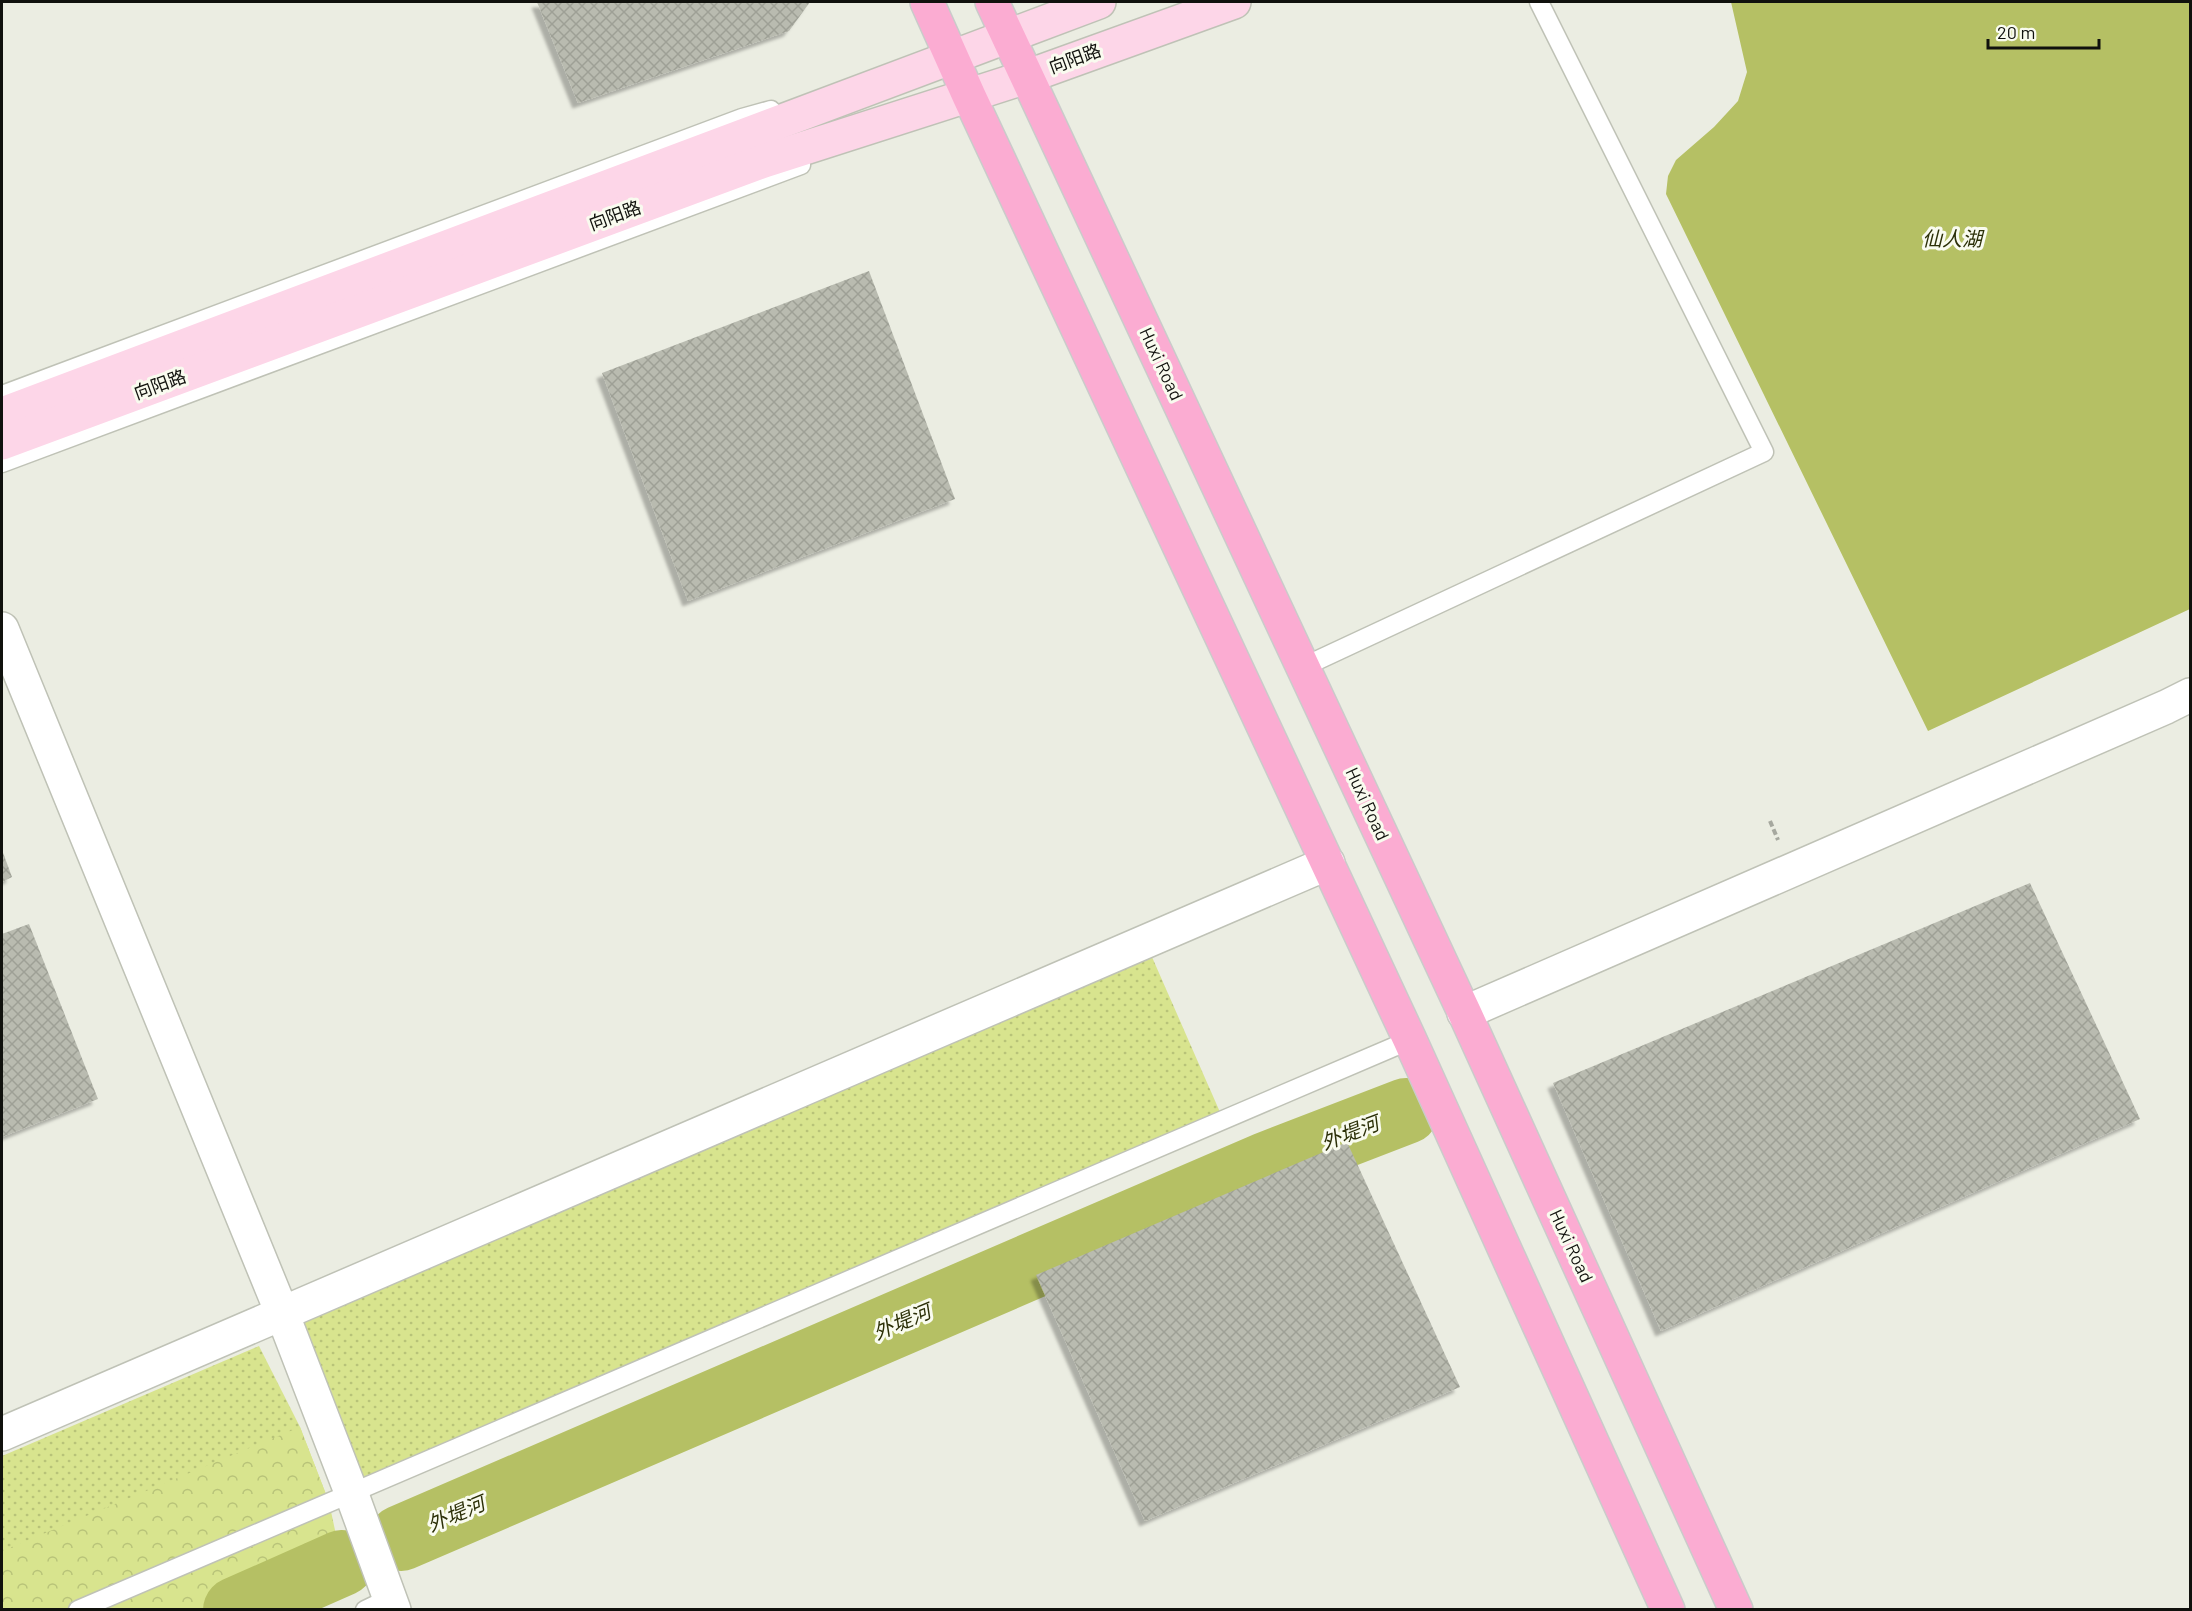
<svg xmlns="http://www.w3.org/2000/svg" width="2192" height="1611" font-family="Barlow,'Noto Sans SC',sans-serif">
<style>
.grass{fill:url(#grass-dots)}
.forest{fill:url(#forest-crowns)}
.water{fill:#b5c064}
.lines{fill:none;stroke-linecap:round;stroke-linejoin:round}
.river{stroke:#b5c064;stroke-width:66}
.building{fill:url(#building-cross-hatch);filter:url(#shadow)}
.service-casing{stroke:#bfc2b6;stroke-width:21}
.minor-casing{stroke:#bfc2b6;stroke-width:36}
.secondary-casing{stroke:#bfc2b6;stroke-width:36}
.primary-casing{stroke:#cacbca;stroke-width:36}
.path{stroke:#a6a89f;stroke-width:4;stroke-dasharray:6 3;stroke-linecap:butt}
.service{stroke:#fff;stroke-width:18}
.minor{stroke:#fff;stroke-width:33}
.secondary{stroke:#fdd6e8;stroke-width:33}
.primary{stroke:#fbacd2;stroke-width:33}
.labels{text-anchor:middle;stroke-width:6;stroke-linejoin:round;paint-order:stroke}
.street-label{font-size:18px;fill:#10110d;stroke:#f9fbef}
.water-label{font-size:20px;font-style:italic;fill:#2c3008;stroke:#f9fbef}
</style>
<defs>
<pattern id="grass-dots" width="8" height="8" patternUnits="userSpaceOnUse" patternTransform="scale(1.5)"><rect width="8" height="8" fill="#d8e48e"/><path d="M2 2h.1M6 6h.1" fill="none" stroke="#b8c379" stroke-width="1.8" stroke-linecap="round"/></pattern>
<pattern id="forest-crowns" width="20" height="18" patternUnits="userSpaceOnUse" patternTransform="scale(1.5)"><rect width="20" height="18" fill="#d8e48e"/><path d="M2 6a3 3 0 1 1 6 0M12 15a3 3 0 1 1 6 0" fill="none" stroke="#b8c379"/></pattern>
<pattern id="building-cross-hatch" width="8" height="8" patternUnits="userSpaceOnUse" patternTransform="scale(1.5)"><rect width="8" height="8" fill="#b9bbb0"/><path d="M0 0l8 8M0 8l8-8" fill="none" stroke="#9ea096"/></pattern>
<filter id="shadow"><feDropShadow dx="-5.5" dy="5.5" stdDeviation="1.5" flood-color="#0004"/></filter>
</defs>
<rect width="100%" height="100%" fill="#ebede2"/>
<!-- grass -->
<g class="grass">
<path d="M 1145,941 L 1223,1119 L 351,1492 L 282,1313 Z"/>
<path d="M 259,1346 L 300,1427 L 329,1502 L 2,1609 L 2,1456 Z"/>
</g>
<!-- forest -->
<path class="forest" d="M 300,1427 L 329,1502 L 342,1563 L 236,1609 L 2,1610 L 2,1551 Z"/>
<!-- water -->
<path class="water" d="M 1731,2 L 2190,2 L 2190,609 L 1928,731 L 1666,194 L 1668,176 L 1676,160 L 1714,127 L 1738,101 L 1747,72 Z"/>
<g class="lines">
<!-- river -->
<g class="river">
<path d="M 401,1538 L 1266,1165 L 1406,1111"/>
<path d="M 236,1610 L 342,1563"/>
</g>
</g>
<!-- building -->
<g class="building">
<path d="M 537,2 L 810,2 L 789,31 L 578,103 Z"/>
<path d="M 869,271 L 955,499 L 688,601 L 602,373 Z"/>
<path d="M 2,850 L 12,877 L 2,882 Z"/>
<path d="M 2030,883 L 2140,1119 L 1661,1331 L 1553,1083 Z"/>
<path d="M 29,924 L 98,1099 L 2,1137 L 2,934 Z"/>
<path d="M 1347,1142 L 1460,1387 L 1145,1521 L 1036,1275 Z"/>
</g>
<g class="lines">
<!-- service casing -->
<g class="service-casing">
<g id="service">
<path d="M 2,395 L 742,118 L 771,110"/>
<path d="M 2,463 L 801,165"/>
<path d="M 1303,667 L 1764,452 L 1539,2"/>
<path d="M 78,1610 L 1410,1040"/>
<path d="M 365,1610 L 390,1598"/>
</g>
</g>
<!-- minor casing -->
<g class="minor-casing">
<g id="minor">
<path d="M 2,629 L 282,1313 L 351,1492 L 394,1610"/>
<path d="M 1464,1013 L 2166,707 L 2190,695"/>
<path d="M 2,1434 L 1328,863"/>
</g>
</g>
<!-- secondary casing -->
<g class="secondary-casing">
<g id="secondary">
<path d="M 2,414 L 1099,2"/>
<path d="M 2,443 L 764,161 L 1026,77 L 1234,2"/>
</g>
</g>
<!-- primary casing -->
<g class="primary-casing">
<g id="primary">
<path d="M 927,2 L 969,96 L 1410,1040 L 1668,1610"/>
<path d="M 992,2 L 1466,1016 L 1736,1610"/>
</g>
</g>
<!-- path -->
<path class="path" d="M 1770,821 L 1778,840"/>
<!-- service -->
<use href="#service" class="service"/>
<!-- minor -->
<use href="#minor" class="minor"/>
<!-- secondary -->
<use href="#secondary" class="secondary"/>
<!-- primary -->
<use href="#primary" class="primary"/>
</g>
<g class="labels">
<!-- street labels -->
<g class="street-label">
<text transform="translate(1075 59) rotate(-20)" y="6">向阳路</text>
<text transform="translate(615 216) rotate(-20)" y="6">向阳路</text>
<text transform="translate(1161 364) rotate(65)" y="6">Huxi Road</text>
<text transform="translate(160 385) rotate(-20)" y="6">向阳路</text>
<text transform="translate(1367 804) rotate(65)" y="6">Huxi Road</text>
<text transform="translate(1571 1246) rotate(65)" y="6">Huxi Road</text>
</g>
<!-- water labels -->
<g class="water-label">
<text x="1952" y="246">仙人湖</text>
<text transform="translate(1350 1133) rotate(-21)" y="7">外堤河</text>
<text transform="translate(902 1322) rotate(-23)" y="7">外堤河</text>
<text transform="translate(456 1514) rotate(-23)" y="7">外堤河</text>
</g>
</g>
<!-- border -->
<rect width="2192" height="1611" fill="none" stroke="#10110d" stroke-width="6"/>
<!-- scale -->
<path d="M1988 39v9h111v-9" fill="none" stroke="#10110d" stroke-width="3"/>
<text x="1997" y="39" font-size="18" fill="#10110d" stroke="#f9fbef" stroke-width="4.5" paint-order="stroke">20 m</text>
</svg>
